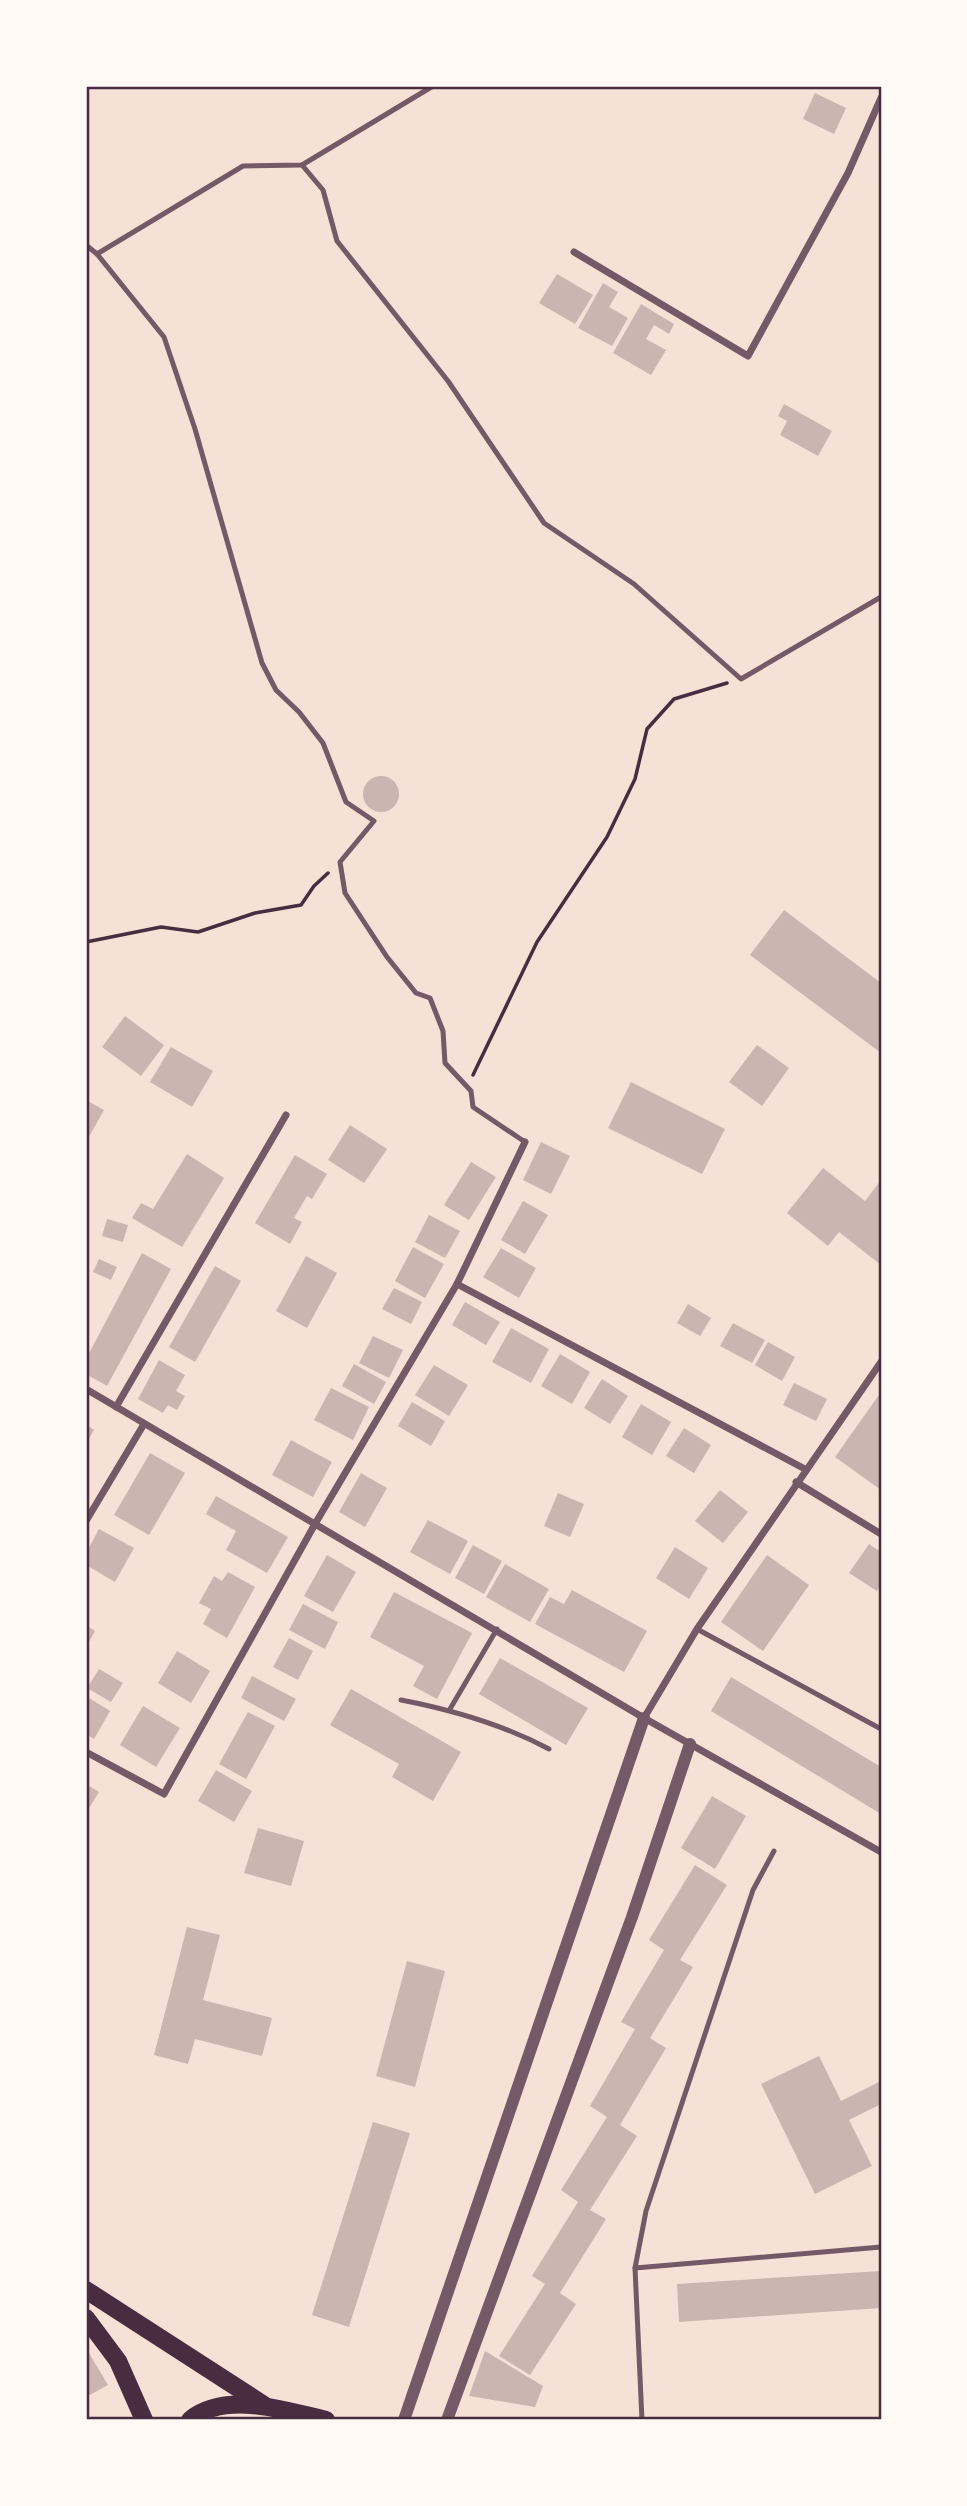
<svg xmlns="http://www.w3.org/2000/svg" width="967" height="2506" font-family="Lato,sans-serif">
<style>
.building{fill:#ccb4b1}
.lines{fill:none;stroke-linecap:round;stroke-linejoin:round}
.path{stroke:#4a2c40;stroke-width:3.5}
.service{stroke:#755966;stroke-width:5}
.minor{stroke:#755966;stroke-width:7}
.tertiary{stroke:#755966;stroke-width:12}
.primary{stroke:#4a2c40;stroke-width:18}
.neatline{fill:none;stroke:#4a2c40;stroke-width:2.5}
</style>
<rect width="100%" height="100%" fill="#f7e1d7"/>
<!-- building -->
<g class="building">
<path d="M 815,93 L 846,108 L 834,134 L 803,119 Z"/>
<path d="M 557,274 L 593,295 L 575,324 L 539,303 Z"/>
<path d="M 603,283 L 618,292 L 609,307 L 628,318 L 612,346 L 578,328 Z"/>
<path d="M 641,304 L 674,324 L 669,334 L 654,325 L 646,339 L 666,350 L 651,375 L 613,353 Z"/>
<path d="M 784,404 L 832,431 L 818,456 L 780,435 L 787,421 L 778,416 Z"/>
<circle cx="381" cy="794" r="18"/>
<path d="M 784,910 L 881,983 L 881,1053 L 750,955 Z"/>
<path d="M 125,1016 L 164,1045 L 141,1076 L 102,1047 Z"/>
<path d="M 757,1045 L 789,1068 L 762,1106 L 729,1082 Z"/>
<path d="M 171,1047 L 213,1071 L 192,1107 L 150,1082 Z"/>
<path d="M 631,1082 L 725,1129 L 702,1174 L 608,1128 Z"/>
<path d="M 86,1100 L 104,1110 L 86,1142 Z"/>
<path d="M 350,1125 L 387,1149 L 364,1183 L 328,1160 Z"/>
<path d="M 541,1142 L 570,1156 L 551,1194 L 523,1180 Z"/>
<path d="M 187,1154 L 224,1178 L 182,1247 L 132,1218 L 141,1203 L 153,1209 Z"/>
<path d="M 295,1155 L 327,1174 L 312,1199 L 307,1196 L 294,1218 L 302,1222 L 290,1244 L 255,1223 Z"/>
<path d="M 471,1162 L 496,1177 L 469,1220 L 444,1205 Z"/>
<path d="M 823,1168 L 865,1201 L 881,1180 L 881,1265 L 839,1232 L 828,1246 L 787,1213 Z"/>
<path d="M 523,1201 L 548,1215 L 525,1254 L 501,1240 Z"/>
<path d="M 429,1215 L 460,1231 L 445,1258 L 415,1242 Z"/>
<path d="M 107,1219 L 128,1225 L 123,1242 L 102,1236 Z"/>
<path d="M 413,1247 L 444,1264 L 425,1298 L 395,1281 Z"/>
<path d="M 501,1248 L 536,1268 L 519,1298 L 483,1277 Z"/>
<path d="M 142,1253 L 171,1269 L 107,1386 L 86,1374 L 86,1359 Z"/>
<path d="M 306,1256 L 337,1273 L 307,1328 L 276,1311 Z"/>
<path d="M 99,1259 L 117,1267 L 111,1280 L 93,1272 Z"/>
<path d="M 215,1266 L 241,1281 L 195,1362 L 169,1347 Z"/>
<path d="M 394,1288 L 422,1302 L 411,1324 L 382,1309 Z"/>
<path d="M 465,1302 L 500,1322 L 486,1345 L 452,1325 Z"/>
<path d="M 688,1304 L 711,1318 L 700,1336 L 677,1323 Z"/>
<path d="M 733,1323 L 765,1340 L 752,1363 L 720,1346 Z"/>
<path d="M 511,1328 L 549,1349 L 531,1383 L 492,1362 Z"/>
<path d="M 373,1336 L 403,1350 L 389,1378 L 359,1363 Z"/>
<path d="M 768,1342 L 795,1357 L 782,1381 L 755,1365 Z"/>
<path d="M 560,1354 L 590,1372 L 572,1404 L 541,1386 Z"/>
<path d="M 159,1360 L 185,1375 L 176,1391 L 185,1396 L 177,1410 L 168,1405 L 163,1413 L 138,1399 Z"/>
<path d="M 354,1364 L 386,1382 L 374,1404 L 342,1386 Z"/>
<path d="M 434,1365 L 468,1385 L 449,1416 L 415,1395 Z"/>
<path d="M 602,1379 L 628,1396 L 610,1424 L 584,1408 Z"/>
<path d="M 794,1383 L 827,1399 L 816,1421 L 783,1405 Z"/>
<path d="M 331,1388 L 369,1407 L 353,1440 L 314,1420 Z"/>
<path d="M 881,1392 L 881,1490 L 835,1457 Z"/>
<path d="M 412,1402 L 445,1421 L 431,1446 L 398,1426 Z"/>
<path d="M 641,1404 L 671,1422 L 652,1455 L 622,1437 Z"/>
<path d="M 86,1424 L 94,1430 L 86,1444 Z"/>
<path d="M 684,1428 L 711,1445 L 694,1473 L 666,1456 Z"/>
<path d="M 291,1440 L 332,1462 L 313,1497 L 272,1475 Z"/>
<path d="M 150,1453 L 185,1473 L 149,1535 L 114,1515 Z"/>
<path d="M 361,1473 L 387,1488 L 365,1527 L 339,1512 Z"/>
<path d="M 720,1490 L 748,1512 L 723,1543 L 695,1521 Z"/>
<path d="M 558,1493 L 584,1504 L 570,1537 L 544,1526 Z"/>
<path d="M 216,1496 L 288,1537 L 267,1573 L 226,1550 L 236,1531 L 206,1514 Z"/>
<path d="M 428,1520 L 468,1541 L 450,1574 L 410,1552 Z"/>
<path d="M 99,1529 L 134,1548 L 115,1582 L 86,1565 L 86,1553 Z"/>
<path d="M 869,1544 L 881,1552 L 881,1584 L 877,1591 L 849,1573 Z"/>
<path d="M 473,1545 L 502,1561 L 484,1594 L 455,1578 Z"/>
<path d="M 675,1547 L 708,1568 L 689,1599 L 656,1578 Z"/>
<path d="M 327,1555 L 356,1572 L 333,1612 L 304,1596 Z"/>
<path d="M 767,1555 L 809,1585 L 763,1651 L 721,1622 Z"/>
<path d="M 505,1564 L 549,1589 L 530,1622 L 486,1597 Z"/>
<path d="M 228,1572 L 255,1587 L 227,1638 L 203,1624 L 211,1609 L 199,1603 L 214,1576 L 222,1581 Z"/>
<path d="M 572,1590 L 647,1631 L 624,1672 L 535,1624 L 550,1597 L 564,1604 Z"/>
<path d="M 394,1592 L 472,1633 L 437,1699 L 413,1686 L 424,1666 L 370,1637 Z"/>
<path d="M 303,1604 L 338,1622 L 325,1649 L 289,1630 Z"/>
<path d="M 86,1625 L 95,1631 L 86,1647 Z"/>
<path d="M 289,1638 L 313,1651 L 298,1680 L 273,1667 Z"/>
<path d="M 177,1651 L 210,1671 L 191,1703 L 158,1683 Z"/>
<path d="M 500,1658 L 588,1708 L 566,1745 L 479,1694 Z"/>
<path d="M 99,1669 L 123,1683 L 111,1702 L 87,1688 Z"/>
<path d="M 252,1676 L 296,1699 L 284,1721 L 241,1698 Z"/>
<path d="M 731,1677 L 881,1767 L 881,1814 L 711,1711 Z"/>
<path d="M 351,1689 L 461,1752 L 433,1801 L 392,1777 L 399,1764 L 330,1725 Z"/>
<path d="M 86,1696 L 110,1711 L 94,1739 L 86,1734 Z"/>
<path d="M 143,1706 L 180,1728 L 156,1767 L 120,1745 Z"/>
<path d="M 248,1712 L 275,1726 L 246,1779 L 219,1764 Z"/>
<path d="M 216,1770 L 252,1791 L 234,1822 L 198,1801 Z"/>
<path d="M 86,1784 L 99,1792 L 86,1813 Z"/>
<path d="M 712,1796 L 746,1816 L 715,1869 L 681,1848 Z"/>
<path d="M 258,1828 L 304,1841 L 291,1886 L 244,1873 Z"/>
<path d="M 695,1865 L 727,1885 L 680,1960 L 693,1967 L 650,2038 L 666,2048 L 620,2125 L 637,2136 L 590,2210 L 606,2219 L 560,2293 L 576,2304 L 530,2375 L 499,2356 L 545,2284 L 532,2276 L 578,2202 L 561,2190 L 607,2117 L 590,2106 L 635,2029 L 621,2022 L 664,1950 L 649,1940 Z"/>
<path d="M 187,1927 L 220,1935 L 203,2000 L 272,2018 L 262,2056 L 195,2039 L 188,2064 L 154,2055 Z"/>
<path d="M 407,1961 L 445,1971 L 415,2087 L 376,2076 Z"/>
<path d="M 819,2056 L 841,2101 L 881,2081 L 881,2104 L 849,2120 L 872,2166 L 815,2194 L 761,2084 Z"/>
<path d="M 373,2122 L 410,2133 L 349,2327 L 312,2315 Z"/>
<path d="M 881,2271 L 881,2308 L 679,2322 L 677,2284 Z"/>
<path d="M 86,2348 L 108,2385 L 86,2397 Z"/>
<path d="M 485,2351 L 543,2386 L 535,2407 L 469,2396 Z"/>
</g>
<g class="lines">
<!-- path -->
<g class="path">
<path d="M 86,942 L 161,927 L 198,932 L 255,913 L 301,905 L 314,886 L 328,873"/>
<path d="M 473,1075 L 537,942 L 607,837 L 635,779 L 647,729 L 674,699 L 727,683"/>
</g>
<!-- service -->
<g class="service">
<path d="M 302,165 L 323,190 L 337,241 L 448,381 L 544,523 L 634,584 L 741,679 L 881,597"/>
<path d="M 86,245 L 97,254 L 243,166 L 302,165 L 433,86"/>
<path d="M 97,254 L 164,337 L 195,429 L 262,663 L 276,690 L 299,712 L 323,743 L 346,802 L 374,821 L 340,862 L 345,893 L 387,957 L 416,993 L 430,998 L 443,1031 L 445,1063 L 471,1091 L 473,1107 L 525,1142"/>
<path d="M 697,1629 L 881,1729"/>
<path d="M 401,1700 C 453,1710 502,1724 549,1749"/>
<path d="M 450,1709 L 497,1629"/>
<path d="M 635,2268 L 881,2247"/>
<path d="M 642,2420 L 635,2268 L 646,2211 L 753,1890 L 774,1851"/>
</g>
<!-- minor -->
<g class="minor">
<path d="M 574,252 L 748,356 L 848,173 L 881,98"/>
<path d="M 457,1284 L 805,1469"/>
<path d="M 86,1389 L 644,1718 L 881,1852"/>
<path d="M 116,1407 L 286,1115"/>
<path d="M 796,1482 L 881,1534"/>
<path d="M 86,1521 L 144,1424"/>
<path d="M 644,1718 L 697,1629 L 881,1362"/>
<path d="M 86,1752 L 164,1794 L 315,1524 L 457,1284 L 525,1142"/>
</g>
<!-- tertiary -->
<g class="tertiary">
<path d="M 404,2420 L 644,1718"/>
<path d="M 447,2420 L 632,1917 L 690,1744"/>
</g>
<!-- primary -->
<g class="primary">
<path d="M 86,2290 L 264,2405"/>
<path d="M 86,2318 L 118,2361 L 144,2420"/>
<path d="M 190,2420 C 224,2391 286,2410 326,2420"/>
</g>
</g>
<!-- border -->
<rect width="967" height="2506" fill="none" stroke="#fffaf5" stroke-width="175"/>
<rect x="88" y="88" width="792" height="2330" class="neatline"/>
</svg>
